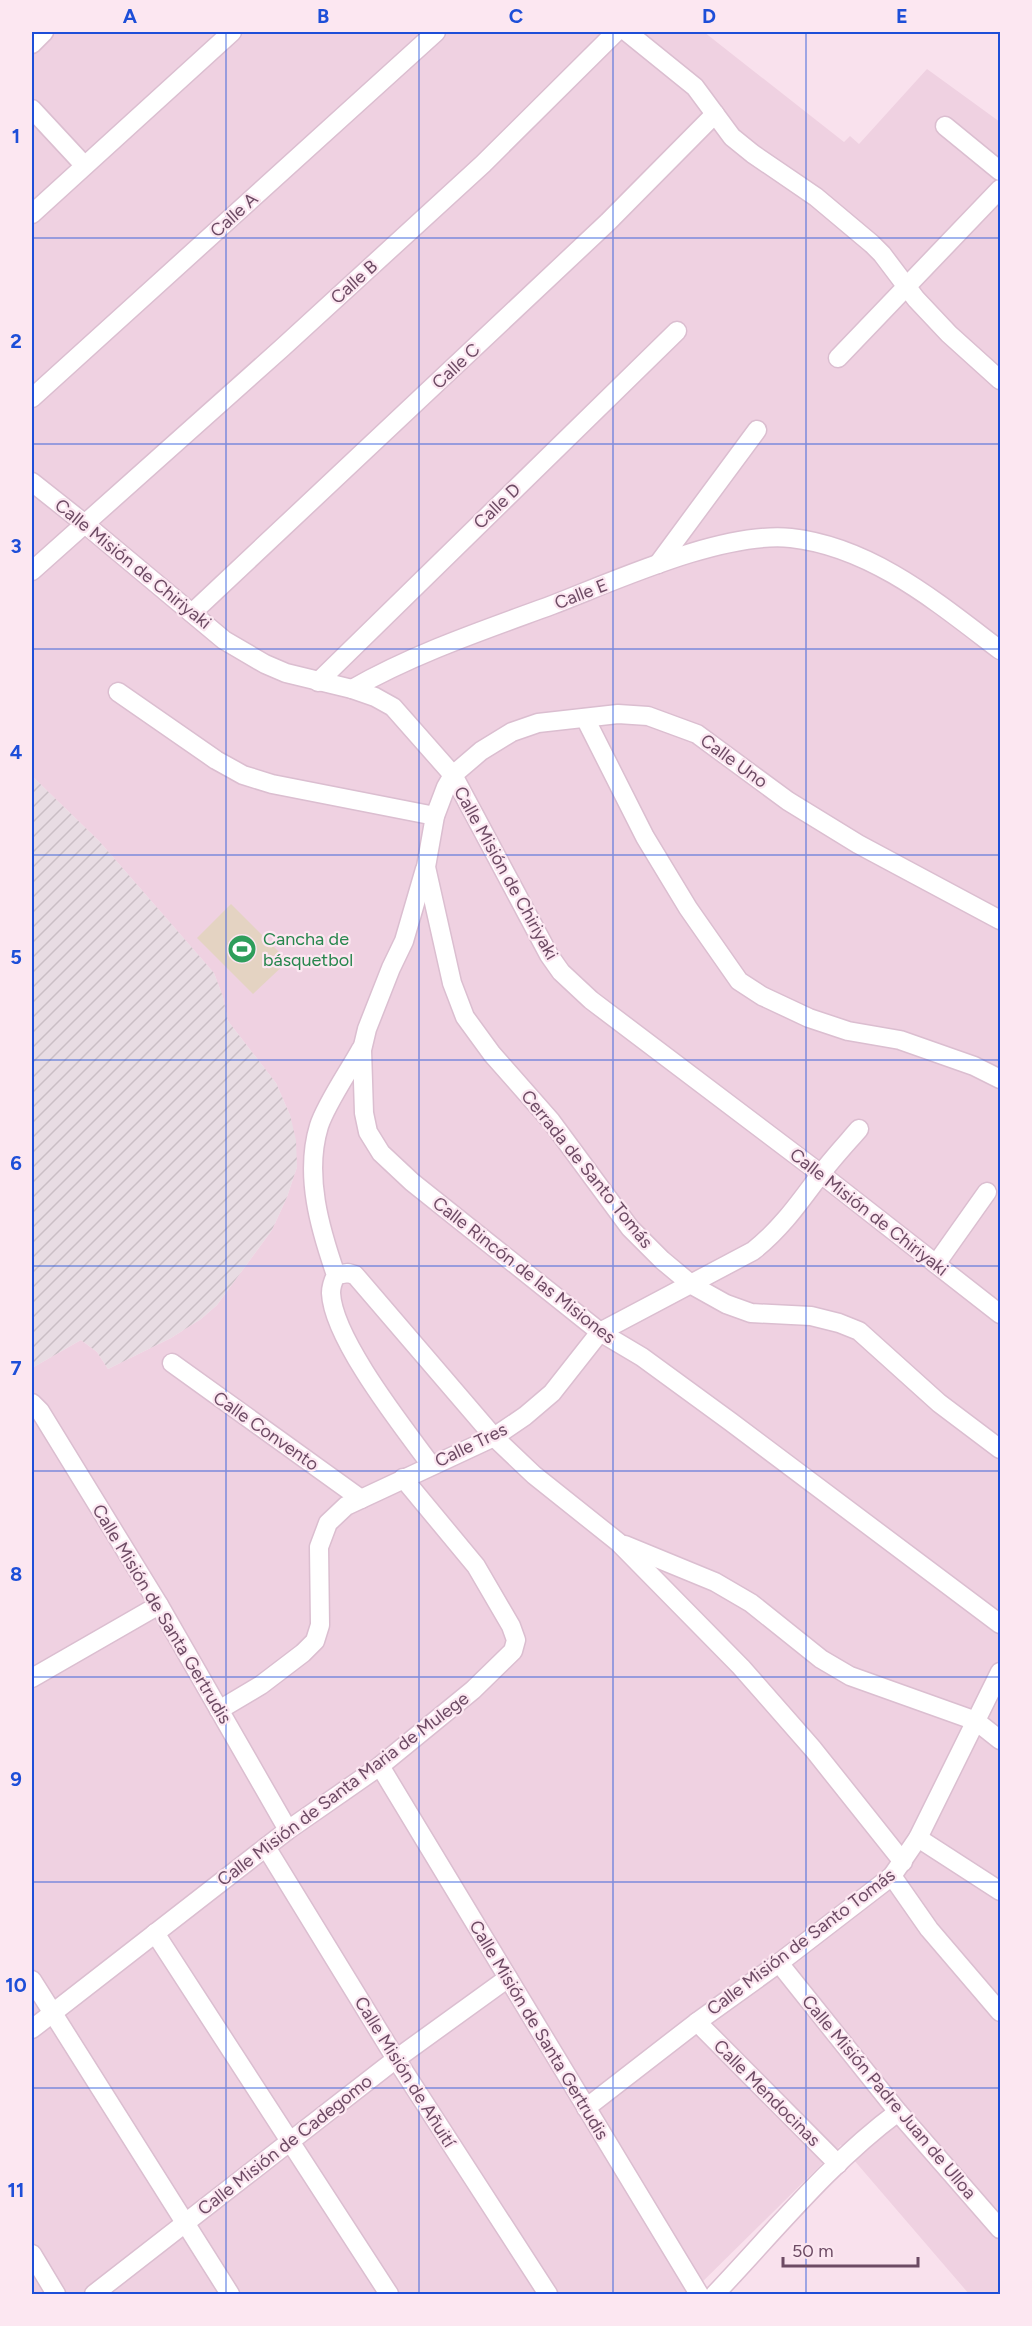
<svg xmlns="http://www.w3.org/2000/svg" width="1032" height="2326" font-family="Figtree,sans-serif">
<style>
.residential{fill:#efd1e1}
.industrial{fill:url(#industrial-furrows)}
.green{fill:#e4d3c2}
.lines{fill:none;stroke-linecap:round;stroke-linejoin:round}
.street-casing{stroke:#dbbed0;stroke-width:21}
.street{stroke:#fff;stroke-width:18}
.grid{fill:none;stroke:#1d4ed8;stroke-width:1.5;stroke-opacity:0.55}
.labels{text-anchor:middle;stroke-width:4.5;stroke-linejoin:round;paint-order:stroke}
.street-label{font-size:18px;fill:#6d4b64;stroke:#fce7f1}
.leisure-label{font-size:18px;fill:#27864d;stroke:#fce7f1;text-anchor:start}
.neatline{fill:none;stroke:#1d4ed8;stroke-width:2}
.grid-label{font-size:20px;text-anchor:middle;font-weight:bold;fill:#1d4ed8}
</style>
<defs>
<pattern id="industrial-furrows" width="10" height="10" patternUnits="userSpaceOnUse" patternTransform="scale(1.5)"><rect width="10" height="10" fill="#e8dce3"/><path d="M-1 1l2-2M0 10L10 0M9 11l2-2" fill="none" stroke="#cabec5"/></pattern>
</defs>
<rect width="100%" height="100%" fill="#f9e1ed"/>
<!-- residential -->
<path class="residential" d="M 32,32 L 704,32 L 844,142 L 850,136 L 859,144 L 927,69 L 1000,122 L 1000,2294 L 969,2294 L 841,2145 L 690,2294 L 32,2294 L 32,1368 L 81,1340 L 97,1352 L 108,1369 L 171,1338 L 201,1319 L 217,1305 L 272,1230 L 287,1197 L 297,1167 L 290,1115 L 276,1083 L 228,1021 L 223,997 L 214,973 L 99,841 L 32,776 Z"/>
<!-- industrial -->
<path class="industrial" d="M 32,776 L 99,841 L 214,973 L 223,997 L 228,1021 L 276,1083 L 290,1115 L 296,1140 L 297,1167 L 287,1197 L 272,1230 L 217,1305 L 201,1319 L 171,1338 L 108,1369 L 97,1352 L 81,1340 L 32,1368 Z"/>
<!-- green -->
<path class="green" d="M 231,904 L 288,961 L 253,994 L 197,938 Z"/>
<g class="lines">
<!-- street casing -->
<g class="street-casing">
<g id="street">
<path d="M 627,32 L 695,87 L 732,137 L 753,154 L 816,197 L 872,244 L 882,254 L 916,299 L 949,334 L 1000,380"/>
<path d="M 32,44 L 44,32"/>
<path d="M 32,109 L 84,165"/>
<path d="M 945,126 L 1000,171"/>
<path d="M 32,214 L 232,32"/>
<path d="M 838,358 L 1000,189"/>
<path d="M 32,398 L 436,32"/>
<path d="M 32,482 L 85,524 L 224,640 L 265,664 L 286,673 L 352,689 L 375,697 L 393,707 L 453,775 L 549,955 L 561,972 L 591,1000 L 821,1174 L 1000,1314"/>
<path d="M 658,564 L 757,430"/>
<path d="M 32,571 L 282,348 L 483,164 L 616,32"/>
<path d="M 192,613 L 608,222 L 715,114"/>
<path d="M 318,682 L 677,331"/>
<path d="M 352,689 C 415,653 484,630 552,605 C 617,580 723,531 791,538 C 872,547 938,603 1000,650"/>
<path d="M 118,692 L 216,760 L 243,775 L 272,784 L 435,816"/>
<path d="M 585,718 L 645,837 L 688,908 L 739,981 L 762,996 L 809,1018 L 848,1031 L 900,1040 L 974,1066 L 1000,1079"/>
<path d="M 425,869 L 404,941 L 391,968 L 367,1029 L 362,1050 L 364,1113 L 368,1132 L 381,1153 L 412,1182 L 600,1332 L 642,1357 L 731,1422 L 1000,1624"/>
<path d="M 1000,920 L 858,844 L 788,801 L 697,734 L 648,716 L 618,714 L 538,723 L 512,732 L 481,751 L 453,775 L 446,787 L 435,816 L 426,867 L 452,983 L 465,1017 L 492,1054 L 551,1121 L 630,1228 L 662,1260 L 692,1285 L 726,1304 L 751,1313 L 811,1316 L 839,1323 L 859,1331 L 939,1403 L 1000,1449"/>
<path d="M 361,1049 C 349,1071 326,1104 319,1126 C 304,1175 320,1229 336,1275 C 333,1281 331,1286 331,1293 C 333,1339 403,1427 431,1465"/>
<path d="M 936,1264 L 987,1192"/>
<path d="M 336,1275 L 348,1273 L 355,1275 L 494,1437 L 534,1475 L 618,1542 L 741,1667 L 813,1749 L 903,1862"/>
<path d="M 172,1363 L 361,1499"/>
<path d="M 32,1403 L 40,1411 L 159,1605 L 288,1830"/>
<path d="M 625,1545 L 715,1582 L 751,1603 L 821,1659 L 850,1676 L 976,1721 L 1000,1740"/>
<path d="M 32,1678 L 159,1605"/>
<path d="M 219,1710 L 261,1685 L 303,1653 L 315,1641 L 320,1625 L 319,1547 L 328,1523 L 346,1506 L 494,1437 L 525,1416 L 552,1393 L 600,1332 L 753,1251 C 781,1229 799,1203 820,1175 C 832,1159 846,1144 859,1129"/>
<path d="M 380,1766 L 699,2294"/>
<path d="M 918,1838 L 1000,1891"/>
<path d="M 266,1847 L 396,2059 L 548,2294"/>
<path d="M 892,1876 L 929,1929 L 1000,2012"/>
<path d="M 155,1933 L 389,2294"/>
<path d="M 779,1963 L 898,2112 L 1000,2229"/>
<path d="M 32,1980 L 230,2294"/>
<path d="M 697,2022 L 838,2164"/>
<path d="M 32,2029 L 288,1830 L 380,1766 L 473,1690 L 513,1651 L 516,1640 L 511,1626 L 476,1566 L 403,1478"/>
<path d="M 586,2108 L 697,2022 L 779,1963 L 892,1876 L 918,1838 L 1000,1672"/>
<path d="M 32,2254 L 56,2294"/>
<path d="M 94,2294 L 396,2059 L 508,1978"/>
<path d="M 715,2294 C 774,2232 829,2163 898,2112"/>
</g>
</g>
<!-- street -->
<use href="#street" class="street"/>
</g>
<!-- grid -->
<path class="grid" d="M 226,32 L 226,2294M 419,32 L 419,2294M 613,32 L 613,2294M 806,32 L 806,2294M 32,238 L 1000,238M 32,444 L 1000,444M 32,649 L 1000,649M 32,855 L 1000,855M 32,1060 L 1000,1060M 32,1266 L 1000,1266M 32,1471 L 1000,1471M 32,1677 L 1000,1677M 32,1882 L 1000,1882M 32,2088 L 1000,2088"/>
<!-- icons -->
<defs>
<g id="stadium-disc" transform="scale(1.5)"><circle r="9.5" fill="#2e9e5b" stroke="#fce7f1"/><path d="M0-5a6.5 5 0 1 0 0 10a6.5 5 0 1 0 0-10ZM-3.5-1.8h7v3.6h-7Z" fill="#fff"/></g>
</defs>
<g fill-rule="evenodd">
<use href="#stadium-disc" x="242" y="949"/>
</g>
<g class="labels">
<!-- street labels -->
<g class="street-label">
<text transform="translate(234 215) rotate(-42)" y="6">Calle A</text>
<text transform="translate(354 282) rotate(-42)" y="6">Calle B</text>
<text transform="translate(456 366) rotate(-43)" y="6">Calle C</text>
<text transform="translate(497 506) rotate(-44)" y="6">Calle D</text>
<text transform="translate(133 564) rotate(39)" y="6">Calle Misión de Chiriyaki</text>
<text transform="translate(581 594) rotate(-21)" y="6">Calle E</text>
<text transform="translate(734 761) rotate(36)" y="6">Calle Uno</text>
<text transform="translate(506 873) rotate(61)" y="6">Calle Misión de Chiriyaki</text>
<text transform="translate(587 1169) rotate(51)" y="6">Cerrada de Santo Tomás</text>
<text transform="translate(869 1212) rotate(38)" y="6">Calle Misión de Chiriyaki</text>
<text transform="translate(524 1270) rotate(38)" y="6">Calle Rincón de las Misiones</text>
<text transform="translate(266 1431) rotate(35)" y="6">Calle Convento</text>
<text transform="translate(471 1445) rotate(-26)" y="6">Calle Tres</text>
<text transform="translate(162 1614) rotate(59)" y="6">Calle Misión de Santa Gertrudis</text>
<text transform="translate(343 1789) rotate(-37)" y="6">Calle Misión de Santa Maria de Mulege</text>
<text transform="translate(801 1942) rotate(-37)" y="6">Calle Misión de Santo Tomás</text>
<text transform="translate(539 2030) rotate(59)" y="6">Calle Misión de Santa Gertrudis</text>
<text transform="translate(405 2072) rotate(58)" y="6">Calle Misión de Añuití</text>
<text transform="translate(767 2093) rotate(45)" y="6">Calle Mendocinas</text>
<text transform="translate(889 2097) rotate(50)" y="6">Calle Misión Padre Juan de Ulloa</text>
<text transform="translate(285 2145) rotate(-38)" y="6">Calle Misión de Cadegomo</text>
</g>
<!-- leisure labels -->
<g class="leisure-label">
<text x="263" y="945">Cancha de<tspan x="263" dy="21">básquetbol</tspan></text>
</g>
</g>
<!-- border -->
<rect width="1032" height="2326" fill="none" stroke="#fce7f1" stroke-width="66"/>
<!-- scale -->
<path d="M783 2257v9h135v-9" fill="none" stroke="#6d4b64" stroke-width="3"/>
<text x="792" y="2257" font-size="18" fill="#6d4b64" stroke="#fce7f1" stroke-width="4.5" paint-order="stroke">50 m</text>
<rect x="33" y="33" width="966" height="2260" class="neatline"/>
<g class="grid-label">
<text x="130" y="23">A</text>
<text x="323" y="23">B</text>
<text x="516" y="23">C</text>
<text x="709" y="23">D</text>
<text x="902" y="23">E</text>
<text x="16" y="143">1</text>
<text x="16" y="348">2</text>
<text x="16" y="553">3</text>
<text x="16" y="759">4</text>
<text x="16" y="964">5</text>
<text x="16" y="1170">6</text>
<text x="16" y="1375">7</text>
<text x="16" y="1581">8</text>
<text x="16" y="1786">9</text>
<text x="16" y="1992">10</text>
<text x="16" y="2197">11</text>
</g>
</svg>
